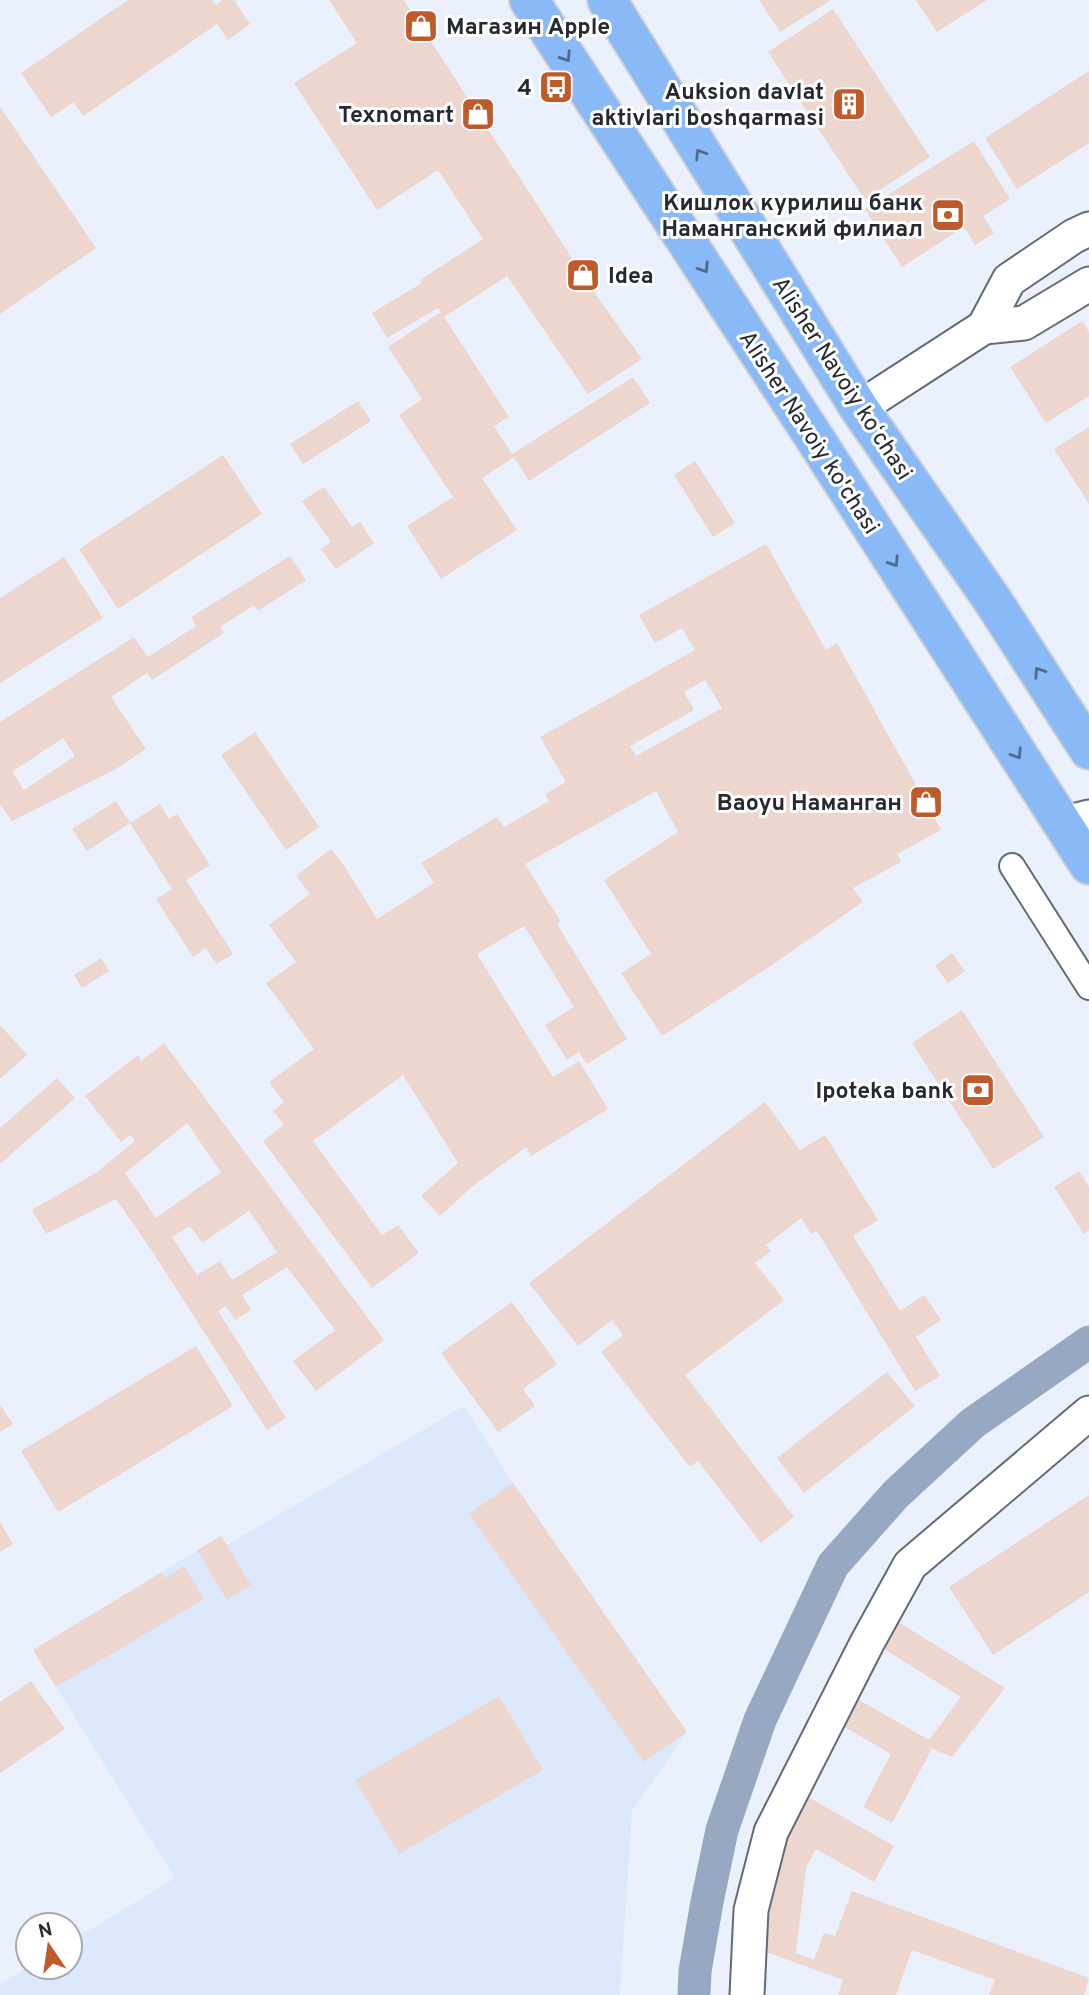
<svg xmlns="http://www.w3.org/2000/svg" width="1089" height="1995" font-family="Overpass,sans-serif">
<style>
.built{fill:#dce9fc}
.lines{fill:none;stroke-linecap:round;stroke-linejoin:round}
.canal{stroke:#97a9c2;stroke-width:33}
.building{fill:#ecd6ce;fill-rule:evenodd}
.pedestrian-casing{stroke:#606b79;stroke-width:28}
.minor-casing{stroke:#606b79;stroke-width:37}
.primary-casing{stroke:#cfd0d1;stroke-width:42}
.pedestrian{stroke:#fff;stroke-width:24}
.minor{stroke:#fff;stroke-width:33}
.primary{stroke:#89b9f7;stroke-width:38}
.oneway{stroke:#536a8a}
.labels{text-anchor:middle;stroke-width:6;stroke-linejoin:round;paint-order:stroke}
.poi-label{font-size:23px;font-weight:bold;fill:#262a30;stroke:#fff;text-anchor:end}
.street-label{font-size:23px;fill:#262a30;stroke:#fff}
</style>
<rect width="100%" height="100%" fill="#eaf1fc"/>
<!-- built -->
<path class="built" d="M 464,1406 L 513,1483 L 687,1732 L 632,1811 L 620,1995 L 0,1995 L 0,1984 L 28,1967 L 70,1967 L 70,1942 L 175,1878 L 33,1650 L 221,1536 L 227,1545 Z"/>
<g class="lines">
<!-- canal -->
<path class="canal" d="M 694,1995 L 695,1971 L 707,1902 L 722,1830 L 760,1720 L 833,1565 L 896,1494 L 973,1423 L 1089,1342"/>
</g>
<!-- building -->
<g class="building">
<path d="M 128,0 L 212,0 L 216,5 L 222,0 L 234,0 L 250,24 L 228,40 L 217,24 L 83,116 L 74,102 L 51,117 L 21,73 Z"/>
<path d="M 329,0 L 404,0 L 594,292 L 642,359 L 588,394 L 507,276 L 444,317 L 509,417 L 494,426 L 512,454 L 633,377 L 650,403 L 529,481 L 514,457 L 482,478 L 517,530 L 441,579 L 407,526 L 453,497 L 399,415 L 422,399 L 388,347 L 441,312 L 438,308 L 387,338 L 372,313 L 422,283 L 420,280 L 483,239 L 438,170 L 377,210 L 294,83 L 357,43 Z"/>
<path d="M 759,0 L 831,0 L 780,32 Z"/>
<path d="M 916,0 L 987,0 L 937,32 Z"/>
<path d="M 833,9 L 930,157 L 865,200 L 768,52 Z"/>
<path d="M 1089,71 L 1089,143 L 1017,189 L 985,138 Z"/>
<path d="M 0,107 L 96,248 L 0,314 Z"/>
<path d="M 974,141 L 1010,199 L 983,216 L 994,233 L 975,245 L 964,227 L 902,267 L 865,209 Z"/>
<path d="M 1082,321 L 1089,332 L 1089,396 L 1046,423 L 1010,367 Z"/>
<path d="M 358,401 L 371,421 L 303,464 L 290,444 Z"/>
<path d="M 1089,427 L 1089,504 L 1054,449 Z"/>
<path d="M 223,455 L 262,514 L 118,609 L 79,549 Z"/>
<path d="M 695,461 L 735,523 L 713,537 L 674,475 Z"/>
<path d="M 324,487 L 352,527 L 360,522 L 374,543 L 336,569 L 321,549 L 331,542 L 302,501 Z"/>
<path d="M 766,544 L 826,650 L 837,643 L 941,830 L 897,854 L 901,862 L 853,888 L 863,902 L 766,969 L 662,1036 L 621,973 L 651,954 L 604,880 L 678,832 L 656,791 L 525,864 L 561,922 L 557,924 L 627,1039 L 587,1064 L 579,1052 L 567,1060 L 545,1025 L 574,1007 L 524,926 L 477,954 L 553,1077 L 579,1061 L 608,1109 L 531,1156 L 526,1147 L 473,1186 L 440,1216 L 421,1196 L 458,1163 L 403,1075 L 313,1141 L 382,1235 L 398,1225 L 419,1253 L 372,1288 L 263,1141 L 284,1125 L 273,1111 L 284,1102 L 269,1082 L 314,1049 L 266,983 L 296,962 L 269,925 L 310,894 L 296,876 L 331,849 L 345,867 L 377,919 L 434,883 L 421,863 L 497,817 L 504,827 L 549,801 L 545,794 L 566,782 L 540,737 L 695,650 L 682,628 L 655,643 L 639,615 ZM 705,680 L 722,708 L 636,756 L 630,746 L 694,710 L 684,692 Z"/>
<path d="M 290,556 L 306,580 L 258,611 L 254,605 L 220,627 L 224,633 L 152,680 L 147,673 L 111,697 L 146,749 L 116,769 L 12,821 L 0,804 L 0,722 L 134,637 L 148,657 L 196,626 L 191,617 ZM 63,738 L 75,756 L 24,790 L 12,772 Z"/>
<path d="M 64,557 L 103,618 L 0,683 L 0,598 Z"/>
<path d="M 255,732 L 319,827 L 286,850 L 221,755 Z"/>
<path d="M 116,801 L 130,823 L 87,851 L 72,829 Z"/>
<path d="M 160,804 L 169,819 L 177,814 L 210,865 L 186,880 L 233,954 L 216,964 L 206,948 L 193,957 L 156,899 L 172,889 L 130,823 Z"/>
<path d="M 952,953 L 965,971 L 948,983 L 935,966 Z"/>
<path d="M 101,958 L 109,971 L 82,988 L 74,975 Z"/>
<path d="M 962,1010 L 1044,1137 L 993,1169 L 912,1043 Z"/>
<path d="M 0,1025 L 27,1055 L 0,1079 Z"/>
<path d="M 164,1043 L 384,1340 L 316,1391 L 293,1361 L 335,1330 L 287,1267 L 242,1295 L 251,1310 L 235,1320 L 226,1306 L 218,1311 L 286,1418 L 267,1430 L 152,1251 L 116,1199 L 46,1234 L 32,1210 L 97,1172 L 135,1141 L 130,1135 L 121,1142 L 85,1096 L 138,1055 L 141,1061 ZM 187,1123 L 221,1172 L 156,1218 L 125,1173 ZM 249,1211 L 277,1252 L 232,1280 L 220,1261 L 197,1275 L 172,1237 L 190,1226 L 202,1243 Z"/>
<path d="M 57,1078 L 75,1098 L 0,1164 L 0,1128 Z"/>
<path d="M 765,1102 L 800,1150 L 825,1135 L 878,1220 L 853,1236 L 900,1311 L 924,1295 L 941,1320 L 916,1337 L 940,1376 L 915,1391 L 817,1231 L 811,1234 L 801,1218 L 766,1245 L 771,1251 L 755,1263 L 784,1300 L 685,1375 L 794,1517 L 761,1543 L 698,1461 L 690,1467 L 601,1352 L 623,1335 L 612,1320 L 578,1346 L 529,1283 Z"/>
<path d="M 1079,1171 L 1089,1187 L 1089,1230 L 1084,1234 L 1054,1187 Z"/>
<path d="M 512,1302 L 557,1364 L 523,1389 L 535,1406 L 498,1432 L 441,1353 Z"/>
<path d="M 196,1346 L 233,1406 L 58,1512 L 21,1451 Z"/>
<path d="M 887,1372 L 915,1406 L 804,1493 L 777,1458 Z"/>
<path d="M 0,1405 L 13,1424 L 0,1432 Z"/>
<path d="M 513,1483 L 687,1732 L 644,1762 L 469,1514 Z"/>
<path d="M 1089,1495 L 1089,1592 L 993,1655 L 949,1587 Z"/>
<path d="M 0,1522 L 13,1544 L 0,1552 Z"/>
<path d="M 221,1536 L 251,1585 L 227,1600 L 197,1550 Z"/>
<path d="M 184,1566 L 204,1599 L 56,1687 L 33,1650 L 161,1573 L 165,1578 Z"/>
<path d="M 895,1620 L 1005,1688 L 952,1757 L 932,1749 L 892,1823 L 863,1807 L 891,1754 L 836,1722 L 852,1696 L 929,1740 L 961,1697 L 876,1644 Z"/>
<path d="M 31,1681 L 65,1729 L 0,1773 L 0,1702 Z"/>
<path d="M 499,1696 L 543,1770 L 399,1854 L 355,1780 Z"/>
<path d="M 803,1794 L 894,1846 L 874,1882 L 816,1849 L 806,1868 L 796,1953 L 814,1960 L 824,1933 L 835,1936 L 852,1891 L 1089,1978 L 1084,1995 L 989,1995 L 995,1980 L 912,1950 L 896,1995 L 838,1995 L 843,1980 L 764,1951 L 774,1852 Z"/>
</g>
<g class="lines">
<!-- pedestrian casing -->
<g class="pedestrian-casing">
<path id="pedestrian" d="M 1012,866 L 1089,987"/>
</g>
<!-- minor casing -->
<g class="minor-casing">
<g id="minor">
<path d="M 984,327 L 1024,323 L 1089,284"/>
<path d="M 859,408 L 984,327 L 1009,280 L 1074,236 L 1089,229"/>
<path d="M 1062,824 L 1089,817"/>
<path d="M 747,1995 L 751,1910 L 771,1832 L 867,1643 L 910,1565 L 1089,1413"/>
</g>
</g>
<!-- primary casing -->
<g class="primary-casing">
<g id="primary">
<path d="M 529,0 L 810,431 L 1089,865"/>
<path d="M 607,0 L 859,408 L 993,601 L 1089,750"/>
</g>
</g>
<!-- pedestrian -->
<use href="#pedestrian" class="pedestrian"/>
<!-- minor -->
<use href="#minor" class="minor"/>
<!-- primary -->
<use href="#primary" class="primary"/>
</g>
<!-- one-way arrows -->
<defs><path id="oneway-chevron" d="M-2-3.5L2.5 0L-2 3.5" fill="none" stroke-width="1.6" stroke-linecap="round" stroke-linejoin="round" transform="scale(1.75)"/></defs>
<g class="oneway">
<use href="#oneway-chevron" transform="translate(566 57) rotate(57)"/>
<use href="#oneway-chevron" transform="translate(700 154) rotate(-122)"/>
<use href="#oneway-chevron" transform="translate(704 268) rotate(57)"/>
<use href="#oneway-chevron" transform="translate(894 562) rotate(57)"/>
<use href="#oneway-chevron" transform="translate(1039 672) rotate(-123)"/>
<use href="#oneway-chevron" transform="translate(1017 754) rotate(57)"/>
</g>
<!-- icons -->
<defs>
<g id="shop-square" transform="scale(1.75)"><rect x="-9" y="-9" width="18" height="18" rx="4" fill="#c05a2b" stroke="#fff"/><path d="M-5-2.5h2.3a2.7 3.5 0 0 1 5.4 0H5L5.5 6h-11ZM-1.5-2.5h3a1.5 2.3 0 0 0-3 0Z" fill="#fff"/></g>
<g id="bus-square" transform="scale(1.75)"><rect x="-9" y="-9" width="18" height="18" rx="4" fill="#c05a2b" stroke="#fff"/><path d="M-5-6H5V4H4V6H2V4H-2V6H-4V4H-5ZM-3.5-4V0h7V-4ZM-3.5 1.2v1.5H-2V1.2ZM2 1.2v1.5H3.5V1.2Z" fill="#fff"/></g>
<g id="building-square" transform="scale(1.75)"><rect x="-9" y="-9" width="18" height="18" rx="4" fill="#c05a2b" stroke="#fff"/><path d="M-4-6H4V6H1V3H-1V6H-4ZM-2.5-4.3h1.7v1.8h-1.7ZM.8-4.3h1.7v1.8H.8ZM-2.5-1h1.7V.8h-1.7ZM.8-1h1.7V.8H.8Z" fill="#fff"/></g>
<g id="bank-square" transform="scale(1.75)"><rect x="-9" y="-9" width="18" height="18" rx="4" fill="#c05a2b" stroke="#fff"/><path d="M-6-4H6V4H-6ZM0-2.3a2.3 2.3 0 1 0 0 4.6a2.3 2.3 0 1 0 0-4.6Z" fill="#fff"/></g>
</defs>
<g fill-rule="evenodd">
<use href="#shop-square" x="421" y="26"/>
<use href="#bus-square" x="556" y="87"/>
<use href="#building-square" x="849" y="104"/>
<use href="#shop-square" x="478" y="114"/>
<use href="#bank-square" x="948" y="215"/>
<use href="#shop-square" x="583" y="275"/>
<use href="#shop-square" x="926" y="802"/>
<use href="#bank-square" x="978" y="1090"/>
</g>
<g class="labels">
<!-- poi labels -->
<g class="poi-label">
<text x="446" y="34" text-anchor="start">Магазин Apple</text>
<text x="532" y="95">4</text>
<text x="824" y="99">Auksion davlat<tspan x="824" dy="26">aktivlari boshqarmasi</tspan></text>
<text x="454" y="122">Texnomart</text>
<text x="923" y="210">Кишлок курилиш банк<tspan x="923" dy="26">Наманганский филиал</tspan></text>
<text x="608" y="283" text-anchor="start">Idea</text>
<text x="902" y="810">Baoyu Наманган</text>
<text x="954" y="1098">Ipoteka bank</text>
</g>
<!-- street labels -->
<g class="street-label">
<text transform="translate(843 378) rotate(57)" y="8">Alisher Navoiy koʻchasi</text>
<text transform="translate(810 432) rotate(57)" y="8">Alisher Navoiy ko'chasi</text>
</g>
</g>
<!-- north arrow -->
<g transform="translate(49 1946) rotate(347)"><circle r="33" fill="#ffffff" stroke="#a8aaac" stroke-width="2"/>
<path d="M0-5L12 26L0 18L-12 26Z" fill="#c05a2b"/>
<text y="-10" font-size="19" font-weight="bold" text-anchor="middle" fill="#262a30">N</text>
</g>
</svg>
